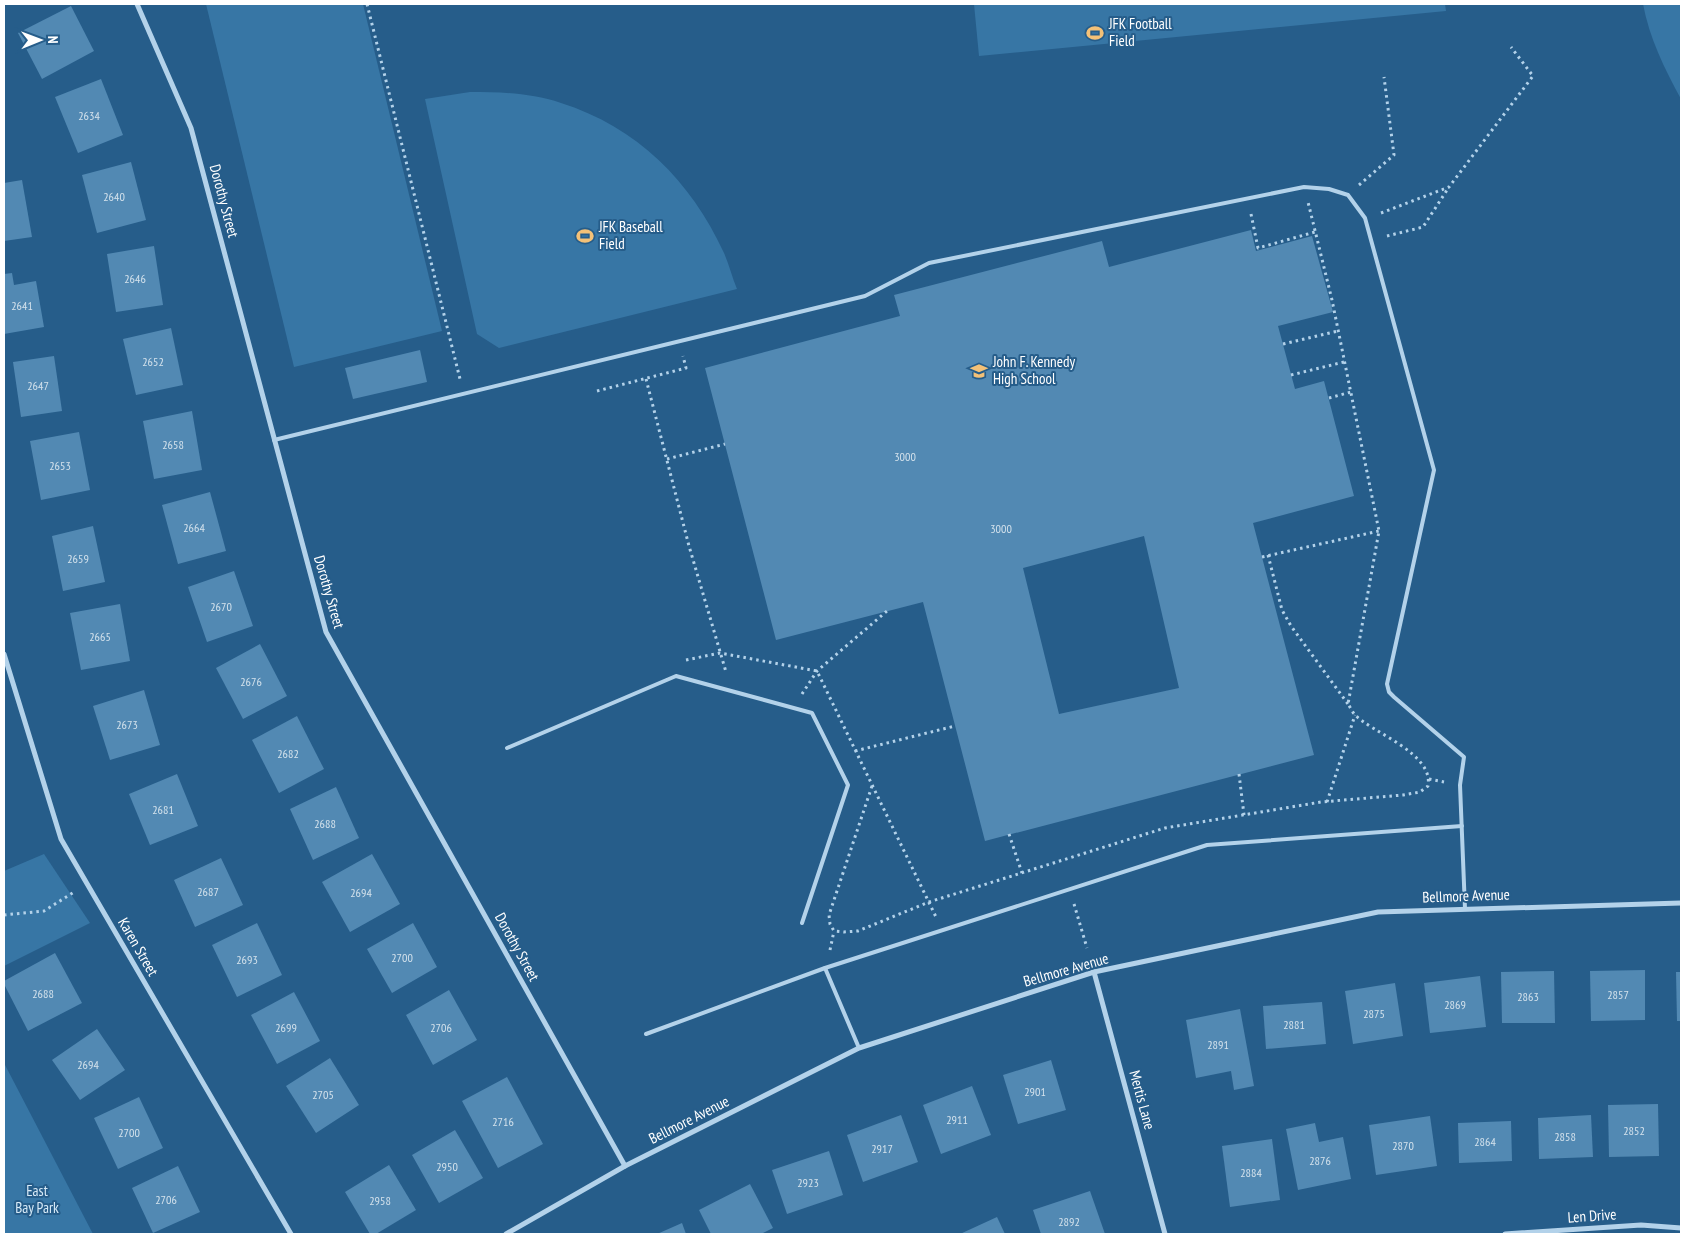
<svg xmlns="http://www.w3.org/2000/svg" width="1685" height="1238" font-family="'PT Sans Narrow',sans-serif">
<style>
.green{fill:#3776a5}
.building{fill:#5289b3;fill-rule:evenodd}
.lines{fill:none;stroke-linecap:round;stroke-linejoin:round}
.path{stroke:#b3d2ea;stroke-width:3;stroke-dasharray:2.5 4;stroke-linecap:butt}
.service{stroke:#b3d2ea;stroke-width:4}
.minor{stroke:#b3d2ea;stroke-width:5}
.labels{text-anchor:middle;stroke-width:4;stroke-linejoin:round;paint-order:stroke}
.number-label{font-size:12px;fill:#d4e2ec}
.poi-label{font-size:15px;fill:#fff;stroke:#265d8a;text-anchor:start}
.street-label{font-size:15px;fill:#fff;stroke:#265d8a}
.park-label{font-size:15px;fill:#d7eaf7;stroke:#265d8a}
</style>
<rect width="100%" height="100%" fill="#265d8a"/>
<!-- green -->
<g class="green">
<path d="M 206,4 L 363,4 L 442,331 L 294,367 Z"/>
<path d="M 974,4 L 1445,4 L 1446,11 L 979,56 Z"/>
<path d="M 1643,4 L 1681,4 L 1681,99 C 1665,70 1649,37 1643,4 Z"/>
<path d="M 470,92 C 501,92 531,93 561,103 C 637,127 691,181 724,253 C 729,264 732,277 737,289 L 499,348 L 477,334 L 425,99 Z"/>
<path d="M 44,854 L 90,923 L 4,966 L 4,871 Z"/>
<path d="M 4,1063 L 93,1234 L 4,1234 Z"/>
</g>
<!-- building -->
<g class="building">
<path d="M 71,6 L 94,51 L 42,79 L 18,33 Z"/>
<path d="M 101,79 L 123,135 L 78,153 L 55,97 Z"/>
<path d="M 131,162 L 146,220 L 97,233 L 82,175 Z"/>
<path d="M 22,180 L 32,237 L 4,241 L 4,183 Z"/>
<path d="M 1251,230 L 1256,251 L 1312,236 L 1333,312 L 1278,326 L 1295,389 L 1324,381 L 1354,496 L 1253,523 L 1314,755 L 985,841 L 923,602 L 776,640 L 705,368 L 900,316 L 894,295 L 1102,241 L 1109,267 ZM 1144,536 L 1179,688 L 1059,714 L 1023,568 Z"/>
<path d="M 154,246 L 163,305 L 116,312 L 107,254 Z"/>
<path d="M 12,273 L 14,285 L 36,281 L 44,327 L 4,334 L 4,274 Z"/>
<path d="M 171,328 L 183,385 L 136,395 L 123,339 Z"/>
<path d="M 420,350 L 427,382 L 353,399 L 345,368 Z"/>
<path d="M 54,356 L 62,411 L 21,417 L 13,362 Z"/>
<path d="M 192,411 L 202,470 L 154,479 L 143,421 Z"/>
<path d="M 79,432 L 90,490 L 41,500 L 30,441 Z"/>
<path d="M 210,492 L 226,551 L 178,564 L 162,505 Z"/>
<path d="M 93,526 L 105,582 L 63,591 L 52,536 Z"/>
<path d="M 234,571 L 253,626 L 207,642 L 188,587 Z"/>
<path d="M 120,604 L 130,661 L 81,670 L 70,613 Z"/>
<path d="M 260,644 L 287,696 L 243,719 L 216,668 Z"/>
<path d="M 144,690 L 160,745 L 110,760 L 93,706 Z"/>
<path d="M 297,716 L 324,769 L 279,793 L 252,740 Z"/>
<path d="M 177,774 L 198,826 L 150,845 L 129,794 Z"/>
<path d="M 336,787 L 359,838 L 313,860 L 290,809 Z"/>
<path d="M 372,854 L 400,904 L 350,932 L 322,882 Z"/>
<path d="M 221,858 L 243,905 L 195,927 L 174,880 Z"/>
<path d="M 257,923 L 282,975 L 237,997 L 212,945 Z"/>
<path d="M 413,923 L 437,967 L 392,993 L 367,949 Z"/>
<path d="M 55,953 L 82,1003 L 28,1031 L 4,984 L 4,981 Z"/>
<path d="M 1645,970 L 1645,1020 L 1591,1021 L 1590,971 Z"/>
<path d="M 1554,971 L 1555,1023 L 1502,1023 L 1501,972 Z"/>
<path d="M 1676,972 L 1681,972 L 1681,1021 L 1677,1021 Z"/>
<path d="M 1480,976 L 1486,1027 L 1430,1033 L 1424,983 Z"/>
<path d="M 1395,983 L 1403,1036 L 1353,1044 L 1345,991 Z"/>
<path d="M 449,990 L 477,1040 L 433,1065 L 406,1015 Z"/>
<path d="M 294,992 L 320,1041 L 277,1064 L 251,1015 Z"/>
<path d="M 1322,1002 L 1326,1044 L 1266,1049 L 1263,1006 Z"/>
<path d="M 1240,1009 L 1254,1086 L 1234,1090 L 1231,1071 L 1196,1078 L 1186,1020 Z"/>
<path d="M 97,1029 L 125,1070 L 80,1100 L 52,1060 Z"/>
<path d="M 330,1058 L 359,1105 L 316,1133 L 286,1086 Z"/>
<path d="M 1051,1060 L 1066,1110 L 1018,1124 L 1003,1075 Z"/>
<path d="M 507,1077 L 543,1144 L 498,1168 L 462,1101 Z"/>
<path d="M 972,1086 L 991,1135 L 941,1154 L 923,1105 Z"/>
<path d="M 139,1097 L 163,1148 L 118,1169 L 94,1118 Z"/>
<path d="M 1658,1104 L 1659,1156 L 1609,1157 L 1608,1105 Z"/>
<path d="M 901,1115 L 918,1162 L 863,1182 L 847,1135 Z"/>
<path d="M 1591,1115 L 1593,1157 L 1539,1159 L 1538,1118 Z"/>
<path d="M 1430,1116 L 1437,1166 L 1376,1175 L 1369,1125 Z"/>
<path d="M 1511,1121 L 1512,1161 L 1459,1163 L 1458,1123 Z"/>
<path d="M 1315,1123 L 1319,1142 L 1343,1137 L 1351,1179 L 1298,1190 L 1286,1129 Z"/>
<path d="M 455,1130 L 483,1178 L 439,1203 L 412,1155 Z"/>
<path d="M 1272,1139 L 1280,1200 L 1230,1207 L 1222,1146 Z"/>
<path d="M 829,1151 L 843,1195 L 787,1214 L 772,1170 Z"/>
<path d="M 389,1165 L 416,1210 L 376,1234 L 370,1234 L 345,1192 Z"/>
<path d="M 178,1166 L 200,1212 L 153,1233 L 132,1188 Z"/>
<path d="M 750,1184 L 773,1228 L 761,1234 L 711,1234 L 699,1210 Z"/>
<path d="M 1090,1191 L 1105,1234 L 1041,1234 L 1033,1210 Z"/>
<path d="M 997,1217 L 1005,1234 L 960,1234 Z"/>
<path d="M 682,1223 L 686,1234 L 657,1234 Z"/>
</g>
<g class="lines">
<!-- path -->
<g class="path">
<path d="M 367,4 L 460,379"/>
<path d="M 1359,185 L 1394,155 L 1384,77"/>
<path d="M 1381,213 L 1449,187 L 1533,76 L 1511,47"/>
<path d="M 1251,214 L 1258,248 L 1315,232"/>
<path d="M 1387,236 L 1423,227 L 1449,187"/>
<path d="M 1283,344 L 1338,331"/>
<path d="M 1291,375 L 1344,362"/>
<path d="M 646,379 L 689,546 L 726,672"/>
<path d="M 597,391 L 686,368 L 683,356"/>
<path d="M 1329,398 L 1351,392"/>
<path d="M 667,459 L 725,444"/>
<path d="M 1268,555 L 1282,610 L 1291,626 L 1348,704"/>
<path d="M 1262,557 L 1379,531"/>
<path d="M 686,660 L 720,653 L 817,671 L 936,917"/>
<path d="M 802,694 L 817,671 L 887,611"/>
<path d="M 855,751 L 955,726"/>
<path d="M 1239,774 L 1244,815"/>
<path d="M 1429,779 L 1444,782"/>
<path d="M 872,786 L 829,915 L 830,924 L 834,931 L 844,932 L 858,931 L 929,902 L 1165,828 L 1321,802 L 1403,795 L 1420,792 L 1428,786 C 1434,753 1372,733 1354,714 C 1352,711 1350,707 1348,704 L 1379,531 L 1332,300 L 1308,202"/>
<path d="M 1327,802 L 1355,715"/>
<path d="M 1009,834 L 1022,873"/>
<path d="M 1074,904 L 1087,948"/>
<path d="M 4,915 L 44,911 L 74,892"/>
<path d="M 830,950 L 834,931"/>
</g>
<!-- service -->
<g class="service">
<path d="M 274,440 L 865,296 L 929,263 L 1304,187 L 1329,189 L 1348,195 L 1365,218 L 1434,470 L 1387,684 L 1389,692 L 1394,697 L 1464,757 L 1460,785 L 1465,909"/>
<path d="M 507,748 L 676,676 L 812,713 L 848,785 L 802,923"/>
<path d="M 825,968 L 859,1048"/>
<path d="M 646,1034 L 825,968 L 1207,845 L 1462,826"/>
</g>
<!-- minor -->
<g class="minor">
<path d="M 137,4 L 191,128 L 326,632 L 625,1166"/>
<path d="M 4,654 L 61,839 L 291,1234"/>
<path d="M 1094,972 L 1165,1234"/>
<path d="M 506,1234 L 625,1166 L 859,1048 L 1094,972 L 1378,912 L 1681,903"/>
<path d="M 1505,1234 L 1641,1225 L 1681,1228"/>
</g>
</g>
<!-- icons -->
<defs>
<g id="stadium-bare" transform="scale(1.35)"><path d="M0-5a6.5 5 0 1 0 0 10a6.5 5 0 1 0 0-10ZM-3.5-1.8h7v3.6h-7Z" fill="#f3c178" stroke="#265d8a" stroke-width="2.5" paint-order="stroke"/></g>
<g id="school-bare" transform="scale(1.35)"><path d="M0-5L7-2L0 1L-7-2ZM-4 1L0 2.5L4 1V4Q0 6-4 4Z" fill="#f3c178" stroke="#265d8a" stroke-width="2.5" paint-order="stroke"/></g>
</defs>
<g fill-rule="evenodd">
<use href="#stadium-bare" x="1095" y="33"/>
<use href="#stadium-bare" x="585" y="236"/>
<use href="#school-bare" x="979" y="371"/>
</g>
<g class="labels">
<!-- number labels -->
<g class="number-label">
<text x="89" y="120">2634</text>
<text x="114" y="201">2640</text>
<text x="135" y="283">2646</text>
<text x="22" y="310">2641</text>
<text x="153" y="366">2652</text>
<text x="38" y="390">2647</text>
<text x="173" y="449">2658</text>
<text x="905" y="461">3000</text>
<text x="60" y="470">2653</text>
<text x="194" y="532">2664</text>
<text x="1001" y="533">3000</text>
<text x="78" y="563">2659</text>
<text x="221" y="611">2670</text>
<text x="100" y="641">2665</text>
<text x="251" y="686">2676</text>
<text x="127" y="729">2673</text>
<text x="288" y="758">2682</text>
<text x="163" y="814">2681</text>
<text x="325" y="828">2688</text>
<text x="208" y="896">2687</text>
<text x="361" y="897">2694</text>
<text x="402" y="962">2700</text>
<text x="247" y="964">2693</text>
<text x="43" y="998">2688</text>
<text x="1618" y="999">2857</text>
<text x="1528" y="1001">2863</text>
<text x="1455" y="1009">2869</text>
<text x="1374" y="1018">2875</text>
<text x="1294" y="1029">2881</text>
<text x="286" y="1032">2699</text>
<text x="441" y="1032">2706</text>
<text x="1218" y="1049">2891</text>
<text x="88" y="1069">2694</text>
<text x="1035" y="1096">2901</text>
<text x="323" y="1099">2705</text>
<text x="957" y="1124">2911</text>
<text x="503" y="1126">2716</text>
<text x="1634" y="1135">2852</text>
<text x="129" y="1137">2700</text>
<text x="1565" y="1141">2858</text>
<text x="1485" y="1146">2864</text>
<text x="1403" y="1150">2870</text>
<text x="882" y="1153">2917</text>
<text x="1320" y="1165">2876</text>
<text x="447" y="1171">2950</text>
<text x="1251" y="1177">2884</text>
<text x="808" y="1187">2923</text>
<text x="166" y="1204">2706</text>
<text x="380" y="1205">2958</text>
<text x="1069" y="1226">2892</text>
</g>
<!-- poi labels -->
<g class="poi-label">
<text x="1109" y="29">JFK Football<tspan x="1109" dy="17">Field</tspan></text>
<text x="599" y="232">JFK Baseball<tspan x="599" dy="17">Field</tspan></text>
<text x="993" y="367">John F. Kennedy<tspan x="993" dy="17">High School</tspan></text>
</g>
<!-- street labels -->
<g class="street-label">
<text transform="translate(224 201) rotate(75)" y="5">Dorothy Street</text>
<text transform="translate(329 592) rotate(74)" y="5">Dorothy Street</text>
<text transform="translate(1466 896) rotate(-2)" y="5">Bellmore Avenue</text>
<text transform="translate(138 947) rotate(60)" y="5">Karen Street</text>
<text transform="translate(517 947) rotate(61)" y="5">Dorothy Street</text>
<text transform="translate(1066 970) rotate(-16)" y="5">Bellmore Avenue</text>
<text transform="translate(1142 1100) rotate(75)" y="5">Mertis Lane</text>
<text transform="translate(689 1120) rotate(-27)" y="5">Bellmore Avenue</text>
<text transform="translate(1592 1216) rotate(-4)" y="5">Len Drive</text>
</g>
<!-- park labels -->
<g class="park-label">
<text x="37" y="1196">East<tspan x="37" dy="17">Bay Park</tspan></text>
</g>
</g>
<!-- border -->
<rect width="1685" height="1238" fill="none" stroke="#ffffff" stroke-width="10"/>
<!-- north arrow -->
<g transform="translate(40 40) rotate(89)" stroke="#265d8a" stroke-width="4" paint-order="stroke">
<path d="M0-4L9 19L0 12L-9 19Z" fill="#ffffff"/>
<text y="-8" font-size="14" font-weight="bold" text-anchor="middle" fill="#ffffff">N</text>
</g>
</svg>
